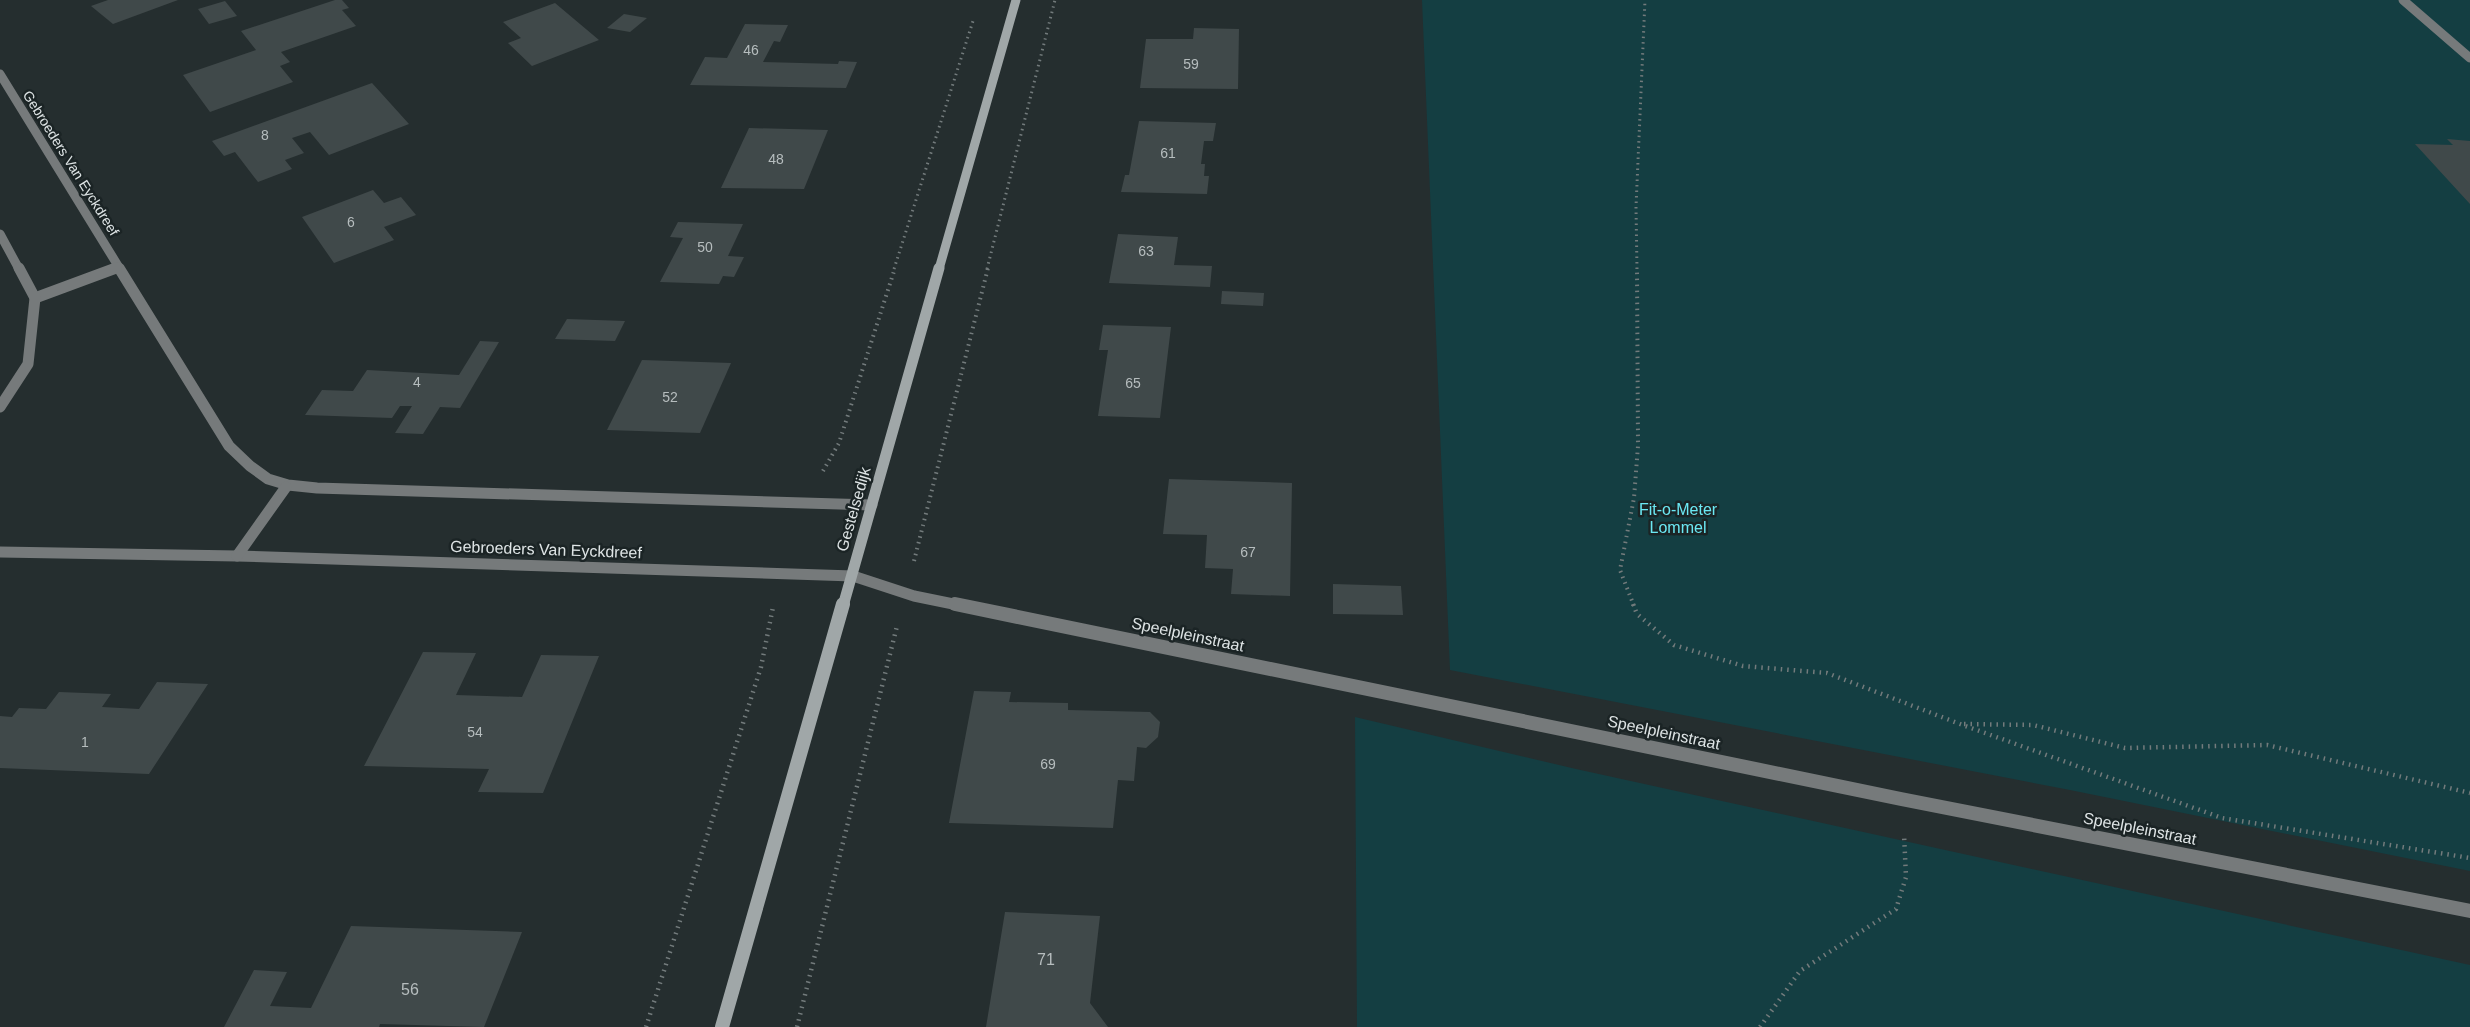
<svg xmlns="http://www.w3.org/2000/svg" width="2470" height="1027" font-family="Helvetica,sans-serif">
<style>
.green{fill:#143e42}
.building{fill:#40494a}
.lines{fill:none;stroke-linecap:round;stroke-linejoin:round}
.path-far2{stroke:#737b7c;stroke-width:3;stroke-dasharray:1.5 4;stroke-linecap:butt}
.path-far1{stroke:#737b7c;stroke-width:4;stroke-dasharray:1.5 4.5;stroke-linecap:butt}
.path{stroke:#737b7c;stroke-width:4.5;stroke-dasharray:1.5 5;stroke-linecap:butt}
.service{stroke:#767a7b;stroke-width:9}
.minor-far2{stroke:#767a7b;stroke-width:9}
.minor-far1{stroke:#767a7b;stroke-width:11}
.minor{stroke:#767a7b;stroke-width:14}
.secondary-far2{stroke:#a0a7a8;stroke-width:9}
.secondary-far1{stroke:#a0a7a8;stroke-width:11}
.secondary{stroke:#a0a7a8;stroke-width:14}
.labels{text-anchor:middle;stroke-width:5;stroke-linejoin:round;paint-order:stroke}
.number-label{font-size:14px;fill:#b6bdbe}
.far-street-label{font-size:14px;fill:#dee4e5;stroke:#1b2425}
.street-label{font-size:16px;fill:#dee4e5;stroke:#1b2425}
.park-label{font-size:16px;fill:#6be8f3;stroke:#1b2425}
.near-number-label{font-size:16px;fill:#b6bdbe}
</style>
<rect width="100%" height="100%" fill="#252e2f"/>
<!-- green -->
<g class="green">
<path d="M 1422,0 L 2470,0 L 2470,871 L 2070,790 L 1450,670 Z"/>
<path d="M 1355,717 L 1576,769 L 2470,965 L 2470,1027 L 1357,1027 Z"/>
</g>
<!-- building -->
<g class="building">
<path d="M 108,0 L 178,0 L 113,24 L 91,6 Z"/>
<path d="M 335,0 L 342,0 L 349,8 L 342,10 L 356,26 L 281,52 L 290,62 L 280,66 L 293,82 L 210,112 L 183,75 L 256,50 L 241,31 Z"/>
<path d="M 225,1 L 237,16 L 209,24 L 198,9 Z"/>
<path d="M 555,3 L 599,40 L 532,66 L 508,43 L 521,38 L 503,22 Z"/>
<path d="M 624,14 L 647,18 L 630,32 L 607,28 Z"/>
<path d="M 745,24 L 788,25 L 780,42 L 774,41 L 763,62 L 838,64 L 839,61 L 857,62 L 846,88 L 690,85 L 705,57 L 727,58 Z"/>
<path d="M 1194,28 L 1239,29 L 1238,89 L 1140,88 L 1146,39 L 1193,39 Z"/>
<path d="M 372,83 L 409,124 L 329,155 L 310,132 L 292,138 L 304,153 L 285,160 L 292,169 L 258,182 L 235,152 L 224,156 L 212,141 Z"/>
<path d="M 1139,121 L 1216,123 L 1213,141 L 1204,141 L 1201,164 L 1205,164 L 1204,176 L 1209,176 L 1207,194 L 1121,192 L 1125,175 L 1129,175 Z"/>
<path d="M 749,128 L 828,130 L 804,189 L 721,188 Z"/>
<path d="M 2447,139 L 2470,141 L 2470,204 L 2415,144 L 2453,145 Z"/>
<path d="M 373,190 L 384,203 L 401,197 L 416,215 L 384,227 L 394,240 L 334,263 L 302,217 Z"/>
<path d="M 678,222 L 743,224 L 728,256 L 744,257 L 734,277 L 723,276 L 719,284 L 660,282 L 683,238 L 670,237 Z"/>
<path d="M 1118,234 L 1178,237 L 1174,265 L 1212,266 L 1210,287 L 1109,283 Z"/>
<path d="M 1222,291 L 1264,293 L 1263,306 L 1221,304 Z"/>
<path d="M 567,319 L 625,321 L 615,341 L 555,339 Z"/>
<path d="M 1103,325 L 1171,327 L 1160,418 L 1098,416 L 1108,350 L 1099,350 Z"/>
<path d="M 480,341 L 499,342 L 460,408 L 440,407 L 423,434 L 395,433 L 412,406 L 400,406 L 392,418 L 305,415 L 322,390 L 353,391 L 367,370 L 459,375 Z"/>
<path d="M 642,360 L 731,363 L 700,433 L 607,430 Z"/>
<path d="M 1169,479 L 1292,483 L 1290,596 L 1231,594 L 1233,569 L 1205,568 L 1207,535 L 1163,534 Z"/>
<path d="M 1333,584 L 1401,586 L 1403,615 L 1333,614 Z"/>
<path d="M 423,652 L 476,653 L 456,695 L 522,697 L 541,655 L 599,656 L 543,793 L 478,792 L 489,769 L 364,766 Z"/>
<path d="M 157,682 L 208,684 L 149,774 L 0,768 L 0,716 L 12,717 L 19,708 L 46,709 L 59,692 L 111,694 L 102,707 L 139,709 Z"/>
<path d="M 974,691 L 1011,692 L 1009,702 L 1068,703 L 1068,710 L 1150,712 L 1160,722 L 1158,737 L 1146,748 L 1137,747 L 1134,781 L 1118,780 L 1113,828 L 949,823 Z"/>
<path d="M 1005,912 L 1100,916 L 1090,1003 L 1108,1027 L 986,1027 Z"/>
<path d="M 351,926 L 522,932 L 484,1027 L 380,1024 L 379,1027 L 224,1027 L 254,970 L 287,972 L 270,1006 L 311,1008 Z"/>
</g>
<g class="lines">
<!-- path-far2 -->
<g class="path-far2">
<path d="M 894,269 L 973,21"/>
<path d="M 987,269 L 1055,0"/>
<path d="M 1637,269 L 1636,207 L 1645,0"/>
</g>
<!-- path-far1 -->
<g class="path-far1">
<path d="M 823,471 L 839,443 L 895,268"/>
<path d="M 914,561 L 988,268"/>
<path d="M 1634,606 L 1620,570 L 1634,498 L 1638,446 L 1637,268"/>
</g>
<!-- path -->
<g class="path">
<path d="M 1633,604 L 1637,614 L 1674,645 L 1743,666 L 1827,673 L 1960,724 L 2222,818 L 2470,858"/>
<path d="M 1964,724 L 2033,725 L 2125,748 L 2267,745 L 2470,793"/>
<path d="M 646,1027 L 761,667 L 773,607"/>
<path d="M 797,1027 L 897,626"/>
<path d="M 1760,1027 L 1800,971 L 1896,909 L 1906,877 L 1904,834"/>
</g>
<!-- service -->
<path class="service" d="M 2403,0 L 2470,58"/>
<!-- minor-far2 -->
<g class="minor-far2">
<path d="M 0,74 L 120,269"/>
<path d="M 0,234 L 19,269"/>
<path d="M 112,269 L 118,267"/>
</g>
<!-- minor-far1 -->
<g class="minor-far1">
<path d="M 119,268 L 229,446 L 250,466 L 268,479 L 288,485 L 317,488 L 872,505"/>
<path d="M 35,298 L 116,268"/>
<path d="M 0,407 L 28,364 L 35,298 L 19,268"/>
<path d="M 0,552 L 237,556 L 853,576 L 914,596 L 963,606"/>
<path d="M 237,556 L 286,487"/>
</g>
<!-- minor -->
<path class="minor" d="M 955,604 L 1901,799 L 2470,911"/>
<!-- secondary-far2 -->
<path class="secondary-far2" d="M 939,269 L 1016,0"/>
<!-- secondary-far1 -->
<path class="secondary-far1" d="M 843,606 L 939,268"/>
<!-- secondary -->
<path class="secondary" d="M 722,1027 L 843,604"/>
</g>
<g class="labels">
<!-- number labels -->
<g class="number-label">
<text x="751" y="55">46</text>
<text x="1191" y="69">59</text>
<text x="265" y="140">8</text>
<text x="1168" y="158">61</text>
<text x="776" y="164">48</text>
<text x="351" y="227">6</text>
<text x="705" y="252">50</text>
<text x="1146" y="256">63</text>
<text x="417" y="387">4</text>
<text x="1133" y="388">65</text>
<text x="670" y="402">52</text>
<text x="1248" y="557">67</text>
<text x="475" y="737">54</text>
<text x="85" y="747">1</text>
<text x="1048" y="769">69</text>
</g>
<!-- far-street labels -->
<g class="far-street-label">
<text transform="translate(71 163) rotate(58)" y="5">Gebroeders Van Eyckdreef</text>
</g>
<!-- street labels -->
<g class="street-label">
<text transform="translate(853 509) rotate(-74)" y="6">Gestelsedijk</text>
<text transform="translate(546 549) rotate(2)" y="6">Gebroeders Van Eyckdreef</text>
<text transform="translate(1188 634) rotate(12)" y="6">Speelpleinstraat</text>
<text transform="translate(1664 732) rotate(12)" y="6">Speelpleinstraat</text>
<text transform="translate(2140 828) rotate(11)" y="6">Speelpleinstraat</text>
</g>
<!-- park labels -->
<g class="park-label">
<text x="1678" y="515">Fit-o-Meter<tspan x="1678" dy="18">Lommel</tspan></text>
</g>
<!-- near-number labels -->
<g class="near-number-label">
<text x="1046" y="965">71</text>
<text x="410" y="995">56</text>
</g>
</g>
</svg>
